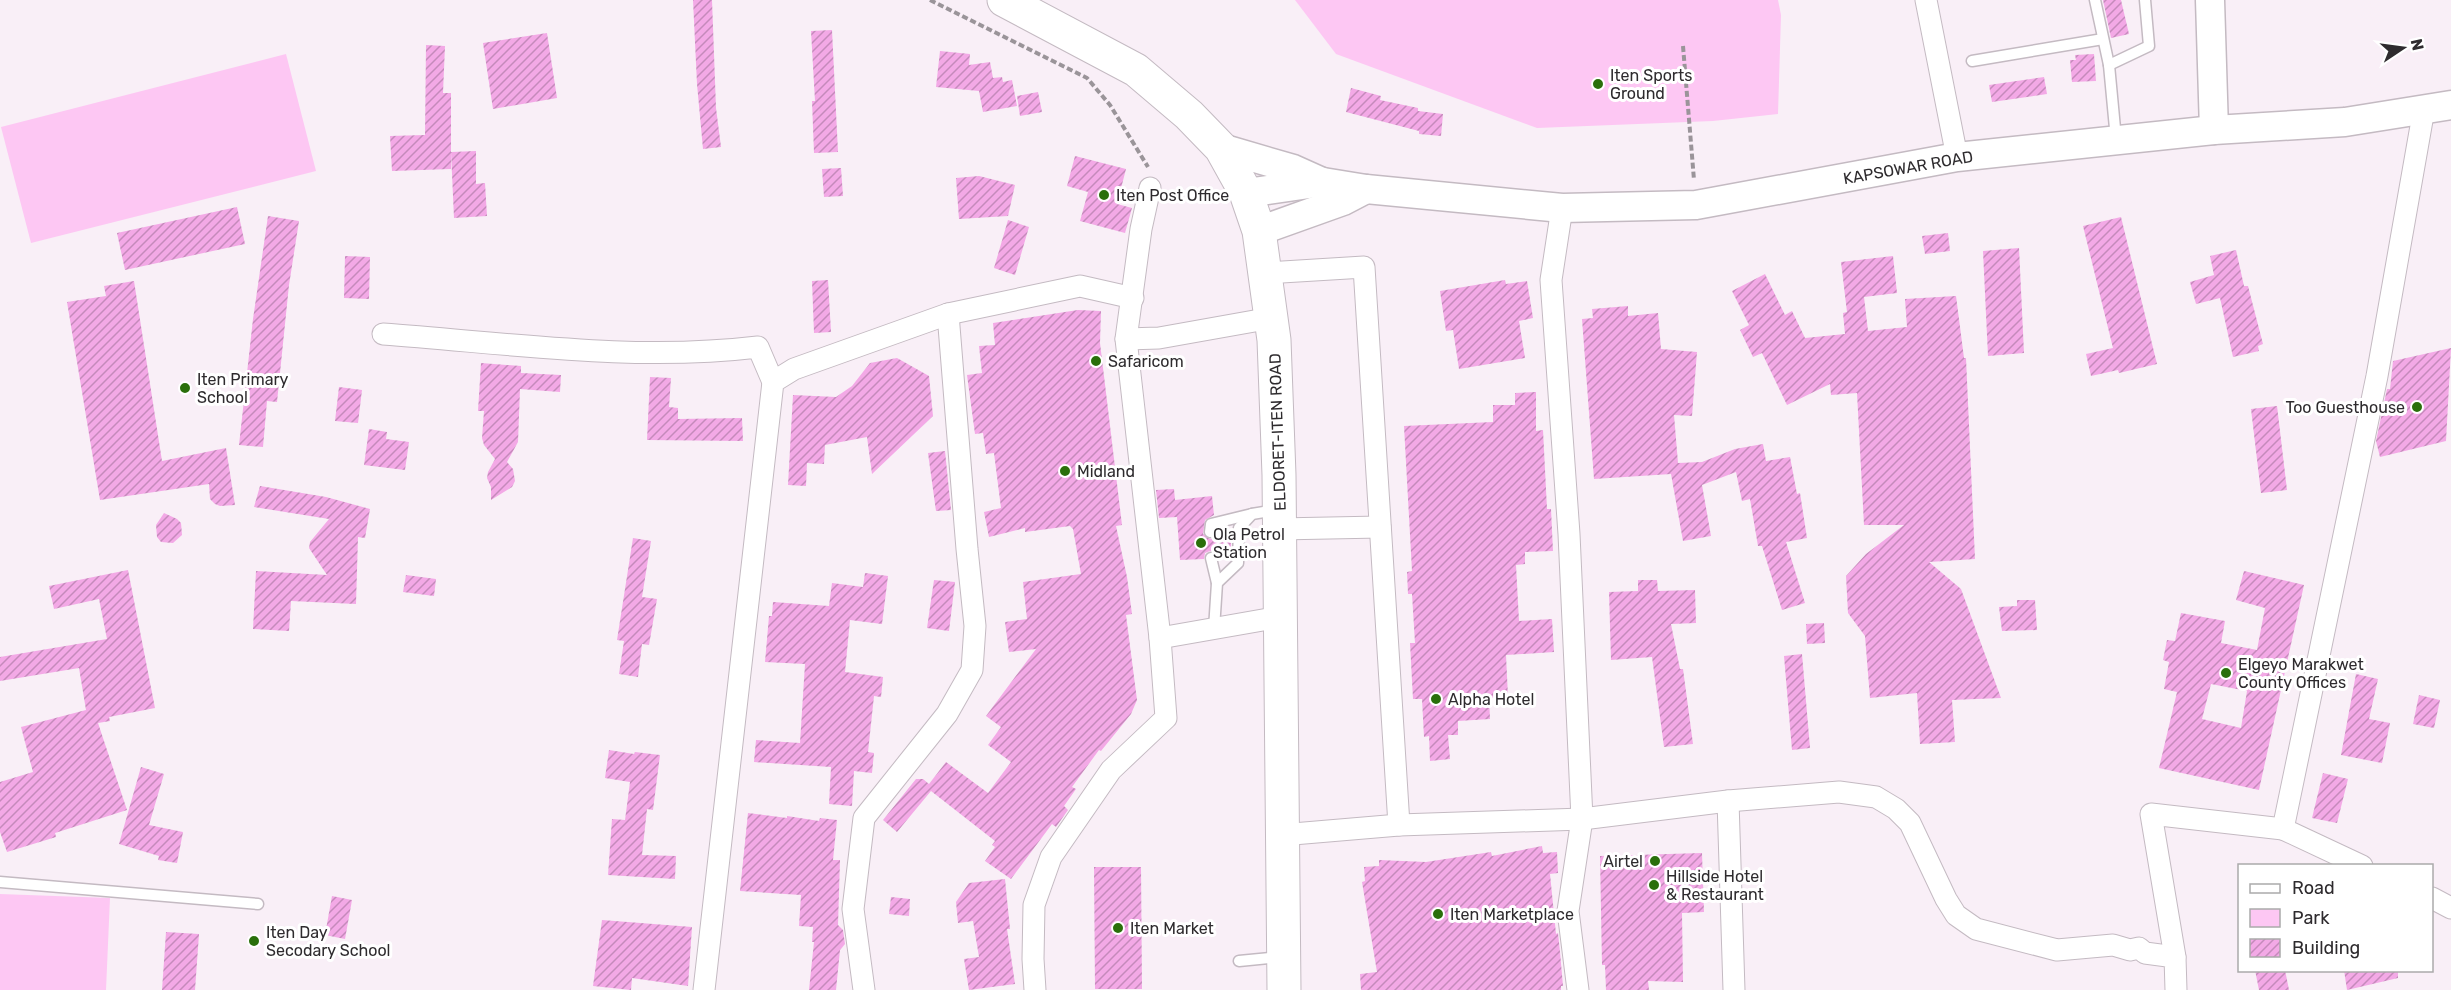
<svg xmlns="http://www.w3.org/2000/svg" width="2451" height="990" font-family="Rubik,sans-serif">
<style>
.park{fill:#fdc7f3}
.building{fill:url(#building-hatch);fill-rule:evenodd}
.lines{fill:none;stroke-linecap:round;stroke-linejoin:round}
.lane-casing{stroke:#c4bac2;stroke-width:13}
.street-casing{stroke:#c4bac2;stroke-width:23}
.secondary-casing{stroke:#c4bac2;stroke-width:31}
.primary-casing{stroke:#c4bac2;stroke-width:35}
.path{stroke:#9a9499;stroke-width:4;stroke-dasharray:6 3;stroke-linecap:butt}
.lane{stroke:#fff;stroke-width:10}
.street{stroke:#fff;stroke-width:21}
.secondary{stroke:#fff;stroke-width:28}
.primary{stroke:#fff;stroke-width:33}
.poi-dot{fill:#2a6f0b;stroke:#fff;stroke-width:2}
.labels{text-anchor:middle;stroke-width:6;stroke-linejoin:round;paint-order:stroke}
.poi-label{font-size:16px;fill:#2e2b2e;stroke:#fff;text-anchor:start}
.street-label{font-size:16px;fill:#2e2b2e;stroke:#fff}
</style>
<defs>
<pattern id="building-hatch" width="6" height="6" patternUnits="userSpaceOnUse" patternTransform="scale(1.5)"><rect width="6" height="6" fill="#f3a9e6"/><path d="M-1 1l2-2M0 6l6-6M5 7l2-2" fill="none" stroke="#c58abb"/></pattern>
</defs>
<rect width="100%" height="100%" fill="#f9eff7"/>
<!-- park -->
<g class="park">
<path d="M 1295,0 L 1778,0 L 1781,15 L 1778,114 L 1713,121 L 1537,128 L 1336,54 Z"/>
<path d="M 286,54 L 316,171 L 31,243 L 1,127 Z"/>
<path d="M 0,894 L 110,898 L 106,990 L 0,990 Z"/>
</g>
<!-- building -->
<g class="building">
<path d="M 693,0 L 712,0 L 716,108 L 721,147 L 703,149 L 697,84 Z"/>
<path d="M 2103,0 L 2121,0 L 2129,34 L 2111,38 Z"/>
<path d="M 832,30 L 838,152 L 814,153 L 812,101 L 815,101 L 811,31 Z"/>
<path d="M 547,33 L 557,98 L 493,109 L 483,43 Z"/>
<path d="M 426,45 L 445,46 L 443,93 L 451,93 L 451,169 L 392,171 L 390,136 L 425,135 Z"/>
<path d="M 940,51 L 970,54 L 969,65 L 990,62 L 993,78 L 1002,77 L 1003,82 L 1012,80 L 1017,106 L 983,112 L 979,91 L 936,87 Z"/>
<path d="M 2094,54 L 2096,81 L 2072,82 L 2070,60 L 2076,60 L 2075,55 Z"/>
<path d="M 2044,77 L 2047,94 L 1992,102 L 1989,85 Z"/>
<path d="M 1351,88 L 1381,96 L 1380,100 L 1418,108 L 1418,111 L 1443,114 L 1441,136 L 1419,134 L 1419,131 L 1346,112 Z"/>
<path d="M 1038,92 L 1042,112 L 1020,116 L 1017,96 Z"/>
<path d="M 476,151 L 476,184 L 485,183 L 487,216 L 454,218 L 451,152 Z"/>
<path d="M 1075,156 L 1126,169 L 1117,204 L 1132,208 L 1125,233 L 1080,221 L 1088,192 L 1067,186 Z"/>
<path d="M 841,168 L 843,196 L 824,197 L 822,169 Z"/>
<path d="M 979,176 L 1015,185 L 1008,216 L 959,219 L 956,178 Z"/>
<path d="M 237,207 L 245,244 L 125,270 L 117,233 Z"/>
<path d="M 268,216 L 299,221 L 289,285 L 277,402 L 267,401 L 263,447 L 239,445 L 253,319 Z"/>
<path d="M 2121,217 L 2157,364 L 2119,373 L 2118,370 L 2091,376 L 2086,354 L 2113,348 L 2083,226 Z"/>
<path d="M 1008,220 L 1029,227 L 1015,275 L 994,268 Z"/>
<path d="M 1948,233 L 1950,251 L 1925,254 L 1922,236 Z"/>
<path d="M 2019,248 L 2024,353 L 1988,356 L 1983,251 Z"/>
<path d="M 2236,250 L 2244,286 L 2248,286 L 2263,344 L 2258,346 L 2259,351 L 2233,357 L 2220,298 L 2196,304 L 2190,282 L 2214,275 L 2210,256 Z"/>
<path d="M 345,256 L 370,257 L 369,299 L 344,298 Z"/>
<path d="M 1893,256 L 1897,293 L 1864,297 L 1868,331 L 1907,327 L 1905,299 L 1956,296 L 1964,358 L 1966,358 L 1975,559 L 1929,562 L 1961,589 L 2001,698 L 1952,700 L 1955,742 L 1920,744 L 1917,693 L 1870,698 L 1865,636 L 1848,613 L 1846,576 L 1866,554 L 1904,525 L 1864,525 L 1857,393 L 1831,395 L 1830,384 L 1787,405 L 1762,353 L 1753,357 L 1740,330 L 1749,325 L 1732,291 L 1765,274 L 1785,315 L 1792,311 L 1805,338 L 1845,334 L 1843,313 L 1847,312 L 1841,262 Z"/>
<path d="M 828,280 L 831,332 L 814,333 L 812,281 Z"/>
<path d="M 1505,280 L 1506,284 L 1527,281 L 1533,318 L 1519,321 L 1525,358 L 1459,369 L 1453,330 L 1446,331 L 1440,291 Z"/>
<path d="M 134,281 L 162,461 L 226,448 L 235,505 L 220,506 L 215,504 L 210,499 L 209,484 L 100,500 L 67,302 L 106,296 L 104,286 Z"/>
<path d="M 1628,306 L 1628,316 L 1658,313 L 1661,349 L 1697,352 L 1692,416 L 1674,415 L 1678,463 L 1702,462 L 1735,449 L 1763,444 L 1766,461 L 1790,457 L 1797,494 L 1800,493 L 1807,538 L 1786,542 L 1805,603 L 1782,610 L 1762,546 L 1758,546 L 1750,499 L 1742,501 L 1736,472 L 1702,485 L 1711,536 L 1683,541 L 1671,474 L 1594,479 L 1582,319 L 1593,318 L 1592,309 Z"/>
<path d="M 1078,310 L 1101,311 L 1100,343 L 1122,525 L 1116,526 L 1127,577 L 1132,614 L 1126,615 L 1137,700 L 1131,714 L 1101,751 L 1099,750 L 1072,787 L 1076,789 L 1064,806 L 1068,810 L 1056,827 L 1052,824 L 1011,879 L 985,861 L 995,847 L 992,845 L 995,841 L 931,791 L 897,832 L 883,820 L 916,779 L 923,779 L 929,784 L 946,762 L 988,793 L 1011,762 L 988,745 L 1001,727 L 986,716 L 1036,649 L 1009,652 L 1005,622 L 1027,619 L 1023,582 L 1081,574 L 1073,529 L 1070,526 L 1025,532 L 1025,528 L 989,537 L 984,512 L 1001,508 L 994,453 L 986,454 L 983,433 L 975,434 L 967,375 L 982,373 L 979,346 L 995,345 L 993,323 Z"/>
<path d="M 2451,348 L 2446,441 L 2380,457 L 2376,441 L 2387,389 L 2390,389 L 2393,361 Z"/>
<path d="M 897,358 L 929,376 L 933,416 L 872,474 L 867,437 L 825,445 L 824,464 L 807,463 L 806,486 L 788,485 L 793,395 L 836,397 L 852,386 L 870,363 Z"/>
<path d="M 481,363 L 521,366 L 521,373 L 561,375 L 560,392 L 520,389 L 518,442 L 507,462 L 513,469 L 515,481 L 512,487 L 491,500 L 491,487 L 487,478 L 488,472 L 495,459 L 484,445 L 482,438 L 484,411 L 478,411 Z"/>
<path d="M 650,377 L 671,378 L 669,407 L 678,408 L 678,419 L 742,418 L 743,441 L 647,440 Z"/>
<path d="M 339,387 L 362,390 L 358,423 L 335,421 Z"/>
<path d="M 1536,392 L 1536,431 L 1543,430 L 1547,509 L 1551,509 L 1553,551 L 1525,552 L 1525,564 L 1516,565 L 1519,621 L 1552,619 L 1554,652 L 1506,655 L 1508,697 L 1489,698 L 1490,719 L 1458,721 L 1458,735 L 1448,735 L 1450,759 L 1430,761 L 1429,736 L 1424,737 L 1422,699 L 1413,699 L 1410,643 L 1415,643 L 1412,594 L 1408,594 L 1407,572 L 1412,571 L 1404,426 L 1493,422 L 1493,405 L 1515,405 L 1515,393 Z"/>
<path d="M 2277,406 L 2287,490 L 2261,493 L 2251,409 Z"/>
<path d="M 369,429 L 387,432 L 386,439 L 409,442 L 405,470 L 364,465 Z"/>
<path d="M 945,451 L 951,510 L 936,511 L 928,453 Z"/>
<path d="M 260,486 L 326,497 L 370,509 L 365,538 L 358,537 L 356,604 L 291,601 L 289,631 L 253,629 L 256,571 L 327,575 L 309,548 L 310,542 L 329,519 L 254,507 Z"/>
<path d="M 1174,489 L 1175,500 L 1212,496 L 1214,515 L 1205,520 L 1203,534 L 1210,539 L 1216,537 L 1218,532 L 1231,531 L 1231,557 L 1219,558 L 1216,552 L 1210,551 L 1205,553 L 1204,559 L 1180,560 L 1177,517 L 1159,518 L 1156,490 Z"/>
<path d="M 164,513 L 177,519 L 181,523 L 182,535 L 173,543 L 161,542 L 157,537 L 156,525 Z"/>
<path d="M 633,538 L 651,541 L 642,597 L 657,599 L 649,645 L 642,644 L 638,677 L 619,674 L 624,641 L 617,640 Z"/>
<path d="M 128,570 L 155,708 L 109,717 L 110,721 L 98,723 L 127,810 L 55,833 L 56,837 L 7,852 L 0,832 L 0,782 L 33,772 L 21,727 L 86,710 L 79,668 L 0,681 L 0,657 L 107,639 L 99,599 L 54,609 L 49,586 Z"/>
<path d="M 2244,571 L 2304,585 L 2259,790 L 2159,768 L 2177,692 L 2164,689 L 2169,662 L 2163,660 L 2167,640 L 2175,641 L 2181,613 L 2225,621 L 2221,643 L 2257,650 L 2265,608 L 2236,600 ZM 2211,684 L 2247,691 L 2241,728 L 2202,719 Z"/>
<path d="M 865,573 L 888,576 L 882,624 L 850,620 L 845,672 L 883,677 L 881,697 L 874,696 L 868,752 L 874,753 L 872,773 L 854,771 L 852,806 L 829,804 L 831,767 L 754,762 L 756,740 L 800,743 L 805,664 L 765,662 L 769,616 L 772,616 L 773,602 L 829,606 L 832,583 L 863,587 Z"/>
<path d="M 406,575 L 436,579 L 434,596 L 403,592 Z"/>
<path d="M 934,580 L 955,582 L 949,631 L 927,628 Z"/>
<path d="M 1638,580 L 1657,580 L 1658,591 L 1695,590 L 1696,623 L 1671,624 L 1680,669 L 1683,669 L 1693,744 L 1664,747 L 1652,657 L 1611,660 L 1609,592 L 1638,591 Z"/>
<path d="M 2017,600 L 2035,600 L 2037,630 L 2002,631 L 1999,607 L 2017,606 Z"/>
<path d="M 1824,623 L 1825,643 L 1807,644 L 1806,624 Z"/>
<path d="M 1802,654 L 1810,748 L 1792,750 L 1784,656 Z"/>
<path d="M 2356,674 L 2378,679 L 2369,719 L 2390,723 L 2382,763 L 2341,755 Z"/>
<path d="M 2419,695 L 2440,700 L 2434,728 L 2413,724 Z"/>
<path d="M 609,750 L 634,754 L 635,752 L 660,755 L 653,810 L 647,809 L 642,855 L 676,856 L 675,879 L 608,875 L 612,819 L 625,820 L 630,782 L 605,778 Z"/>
<path d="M 141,767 L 164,774 L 149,825 L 183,832 L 177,863 L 158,860 L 159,856 L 119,844 Z"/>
<path d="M 2323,773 L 2348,779 L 2337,823 L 2312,818 Z"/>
<path d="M 748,813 L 787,818 L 787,816 L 819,821 L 820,818 L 837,820 L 833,860 L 840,860 L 838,925 L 843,930 L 845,944 L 840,950 L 836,990 L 809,990 L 814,942 L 812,942 L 813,927 L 799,926 L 801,895 L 740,891 Z"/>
<path d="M 1542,846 L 1543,853 L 1557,852 L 1558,873 L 1550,874 L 1556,934 L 1558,933 L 1560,952 L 1563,986 L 1561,986 L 1561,990 L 1361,990 L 1360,974 L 1377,972 L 1362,882 L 1365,881 L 1364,867 L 1379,866 L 1379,860 L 1426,862 L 1491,852 L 1492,856 Z"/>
<path d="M 1702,853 L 1704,912 L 1682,913 L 1683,982 L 1648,981 L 1649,990 L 1606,990 L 1605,965 L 1602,965 L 1600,856 Z"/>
<path d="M 1094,867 L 1141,867 L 1142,989 L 1095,989 Z"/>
<path d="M 1005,879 L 1010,929 L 1007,929 L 1015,984 L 969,990 L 964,959 L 979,957 L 973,921 L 958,923 L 956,902 L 969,883 Z"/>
<path d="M 332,896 L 352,900 L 345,939 L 325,935 Z"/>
<path d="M 891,897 L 910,899 L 909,916 L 889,914 Z"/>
<path d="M 602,920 L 692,927 L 688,986 L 632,978 L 631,990 L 593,986 Z"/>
<path d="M 166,932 L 199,934 L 195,990 L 162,990 Z"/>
<path d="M 2255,970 L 2285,970 L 2289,990 L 2259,990 Z"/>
<path d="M 2344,970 L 2398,970 L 2398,978 L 2347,990 Z"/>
</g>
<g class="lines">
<!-- lane casing -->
<g class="lane-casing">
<g id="lane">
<path d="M 2095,0 L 2109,65 L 2116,139"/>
<path d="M 1972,61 L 2103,39"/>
<path d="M 2109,65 L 2149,46 L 2145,0"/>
<path d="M 1210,532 L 1211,524 L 1252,514"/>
<path d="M 1211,558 L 1217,583"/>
<path d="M 1214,629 L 1217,583 L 1238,563 L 1239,528 L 1252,514 L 1276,510"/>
<path d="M 0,882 L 258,904"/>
<path d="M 1239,961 L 1280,957"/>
</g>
</g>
<!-- street casing -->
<g class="street-casing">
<g id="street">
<path d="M 1926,0 L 1957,157"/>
<path d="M 1562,208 L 1551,280 L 1569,534 L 1582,819 L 1568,911 L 1578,990"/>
<path d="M 1265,273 L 1364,267 L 1399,825"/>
<path d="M 383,334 C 508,343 633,362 758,347 L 773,382"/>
<path d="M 1126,339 L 1159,338 L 1271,318"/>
<path d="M 1279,529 L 1380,527"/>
<path d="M 1160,638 L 1280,617"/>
<path d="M 1728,801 L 1734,990"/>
<path d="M 1281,835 L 1399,825 L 1582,819 L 1728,801 L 1839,792 L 1876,797 L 1896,809 L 1910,823 L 1946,899 L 1956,915 L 1976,929 L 2057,950 L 2113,945 L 2130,950 L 2139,948 L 2145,953 L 2175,957 L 2176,990"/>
<path d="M 2362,866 L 2283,829 L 2377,376 L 2424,109"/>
<path d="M 2432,898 L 2451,908"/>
<path d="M 2175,957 L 2151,814 L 2283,829"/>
<path d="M 704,990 L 773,382 L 794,369 L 948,314 L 1080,286 L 1133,298"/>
<path d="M 864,990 L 853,909 L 864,818 L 947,714 L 972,670 L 975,626 L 967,549 L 948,314"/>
<path d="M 1035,990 L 1033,959 L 1034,905 L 1051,857 L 1111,770 L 1166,718 L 1160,638 L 1126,339 L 1141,229 L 1150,188"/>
</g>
</g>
<!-- secondary casing -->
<g class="secondary-casing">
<g id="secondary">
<path d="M 2210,0 L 2214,130"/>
<path d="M 1221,148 L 1293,169 L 1322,182"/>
<path d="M 1246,193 L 1323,182 L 1366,189 L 1562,208 L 1696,205 L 1957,157 L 2214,130 L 2345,122 L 2451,105"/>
<path d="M 1259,231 L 1343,201 L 1366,189"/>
</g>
</g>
<!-- primary casing -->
<g class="primary-casing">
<path id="primary" d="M 1004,0 L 1136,70 L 1189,115 L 1221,148 L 1246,193 L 1259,231 L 1274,340 L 1279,475 L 1284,990"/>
</g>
<!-- path -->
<g class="path">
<path d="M 930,0 L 1087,78 L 1110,105 L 1148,167"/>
<path d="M 1683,46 L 1694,180"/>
</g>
<!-- lane -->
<use href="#lane" class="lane"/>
<!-- street -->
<use href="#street" class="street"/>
<!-- secondary -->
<use href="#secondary" class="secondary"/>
<!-- primary -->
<use href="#primary" class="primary"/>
</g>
<!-- markers -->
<g class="poi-dot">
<circle cx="1598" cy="84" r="6"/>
<circle cx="1104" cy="195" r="6"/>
<circle cx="1096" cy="361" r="6"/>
<circle cx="185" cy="388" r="6"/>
<circle cx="2417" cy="407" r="6"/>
<circle cx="1065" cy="471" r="6"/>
<circle cx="1201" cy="543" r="6"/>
<circle cx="2226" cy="673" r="6"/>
<circle cx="1436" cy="699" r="6"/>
<circle cx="1655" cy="861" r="6"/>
<circle cx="1654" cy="885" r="6"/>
<circle cx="1438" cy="914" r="6"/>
<circle cx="1118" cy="928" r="6"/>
<circle cx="254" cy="941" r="6"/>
</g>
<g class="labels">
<!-- poi labels -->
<g class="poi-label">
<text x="1610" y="81">Iten Sports<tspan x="1610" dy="18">Ground</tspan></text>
<text x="1116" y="201">Iten Post Office</text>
<text x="1108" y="367">Safaricom</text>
<text x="197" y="385">Iten Primary<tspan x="197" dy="18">School</tspan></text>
<text x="2405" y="413" text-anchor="end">Too Guesthouse</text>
<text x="1077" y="477">Midland</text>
<text x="1213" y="540">Ola Petrol<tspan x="1213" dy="18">Station</tspan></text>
<text x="2238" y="670">Elgeyo Marakwet<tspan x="2238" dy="18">County Offices</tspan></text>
<text x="1448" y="705">Alpha Hotel</text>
<text x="1643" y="867" text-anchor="end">Airtel</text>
<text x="1666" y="882">Hillside Hotel<tspan x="1666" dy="18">&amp; Restaurant</tspan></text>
<text x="1450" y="920">Iten Marketplace</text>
<text x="1130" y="934">Iten Market</text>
<text x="266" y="938">Iten Day<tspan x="266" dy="18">Secodary School</tspan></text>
</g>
<!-- street labels -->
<g class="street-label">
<text transform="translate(1908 167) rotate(-10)" y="6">KAPSOWAR ROAD</text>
<text transform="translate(1277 432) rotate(-92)" y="6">ELDORET-ITEN ROAD</text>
</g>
</g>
<!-- legend -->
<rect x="2238" y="864" width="195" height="108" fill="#ffffff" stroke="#abaaab" stroke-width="1.5"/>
<rect x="2250" y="884" width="30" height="9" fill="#ffffff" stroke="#abaaab" stroke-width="1.5"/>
<text x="2292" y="894" font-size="18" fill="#2e2b2e">Road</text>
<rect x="2250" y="909" width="30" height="18" fill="#fdc7f3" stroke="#abaaab" stroke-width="1.5"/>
<text x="2292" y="924" font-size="18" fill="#2e2b2e">Park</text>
<rect x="2250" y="939" width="30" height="18" fill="url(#building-hatch)" stroke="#abaaab" stroke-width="1.5"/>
<text x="2292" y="954" font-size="18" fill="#2e2b2e">Building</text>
<!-- north arrow -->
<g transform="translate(2403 48) rotate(77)" stroke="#ffffff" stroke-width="4.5" paint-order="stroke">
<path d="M0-4.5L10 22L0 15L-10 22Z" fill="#2e2b2e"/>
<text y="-9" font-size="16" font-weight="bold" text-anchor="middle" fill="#2e2b2e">N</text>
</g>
</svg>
